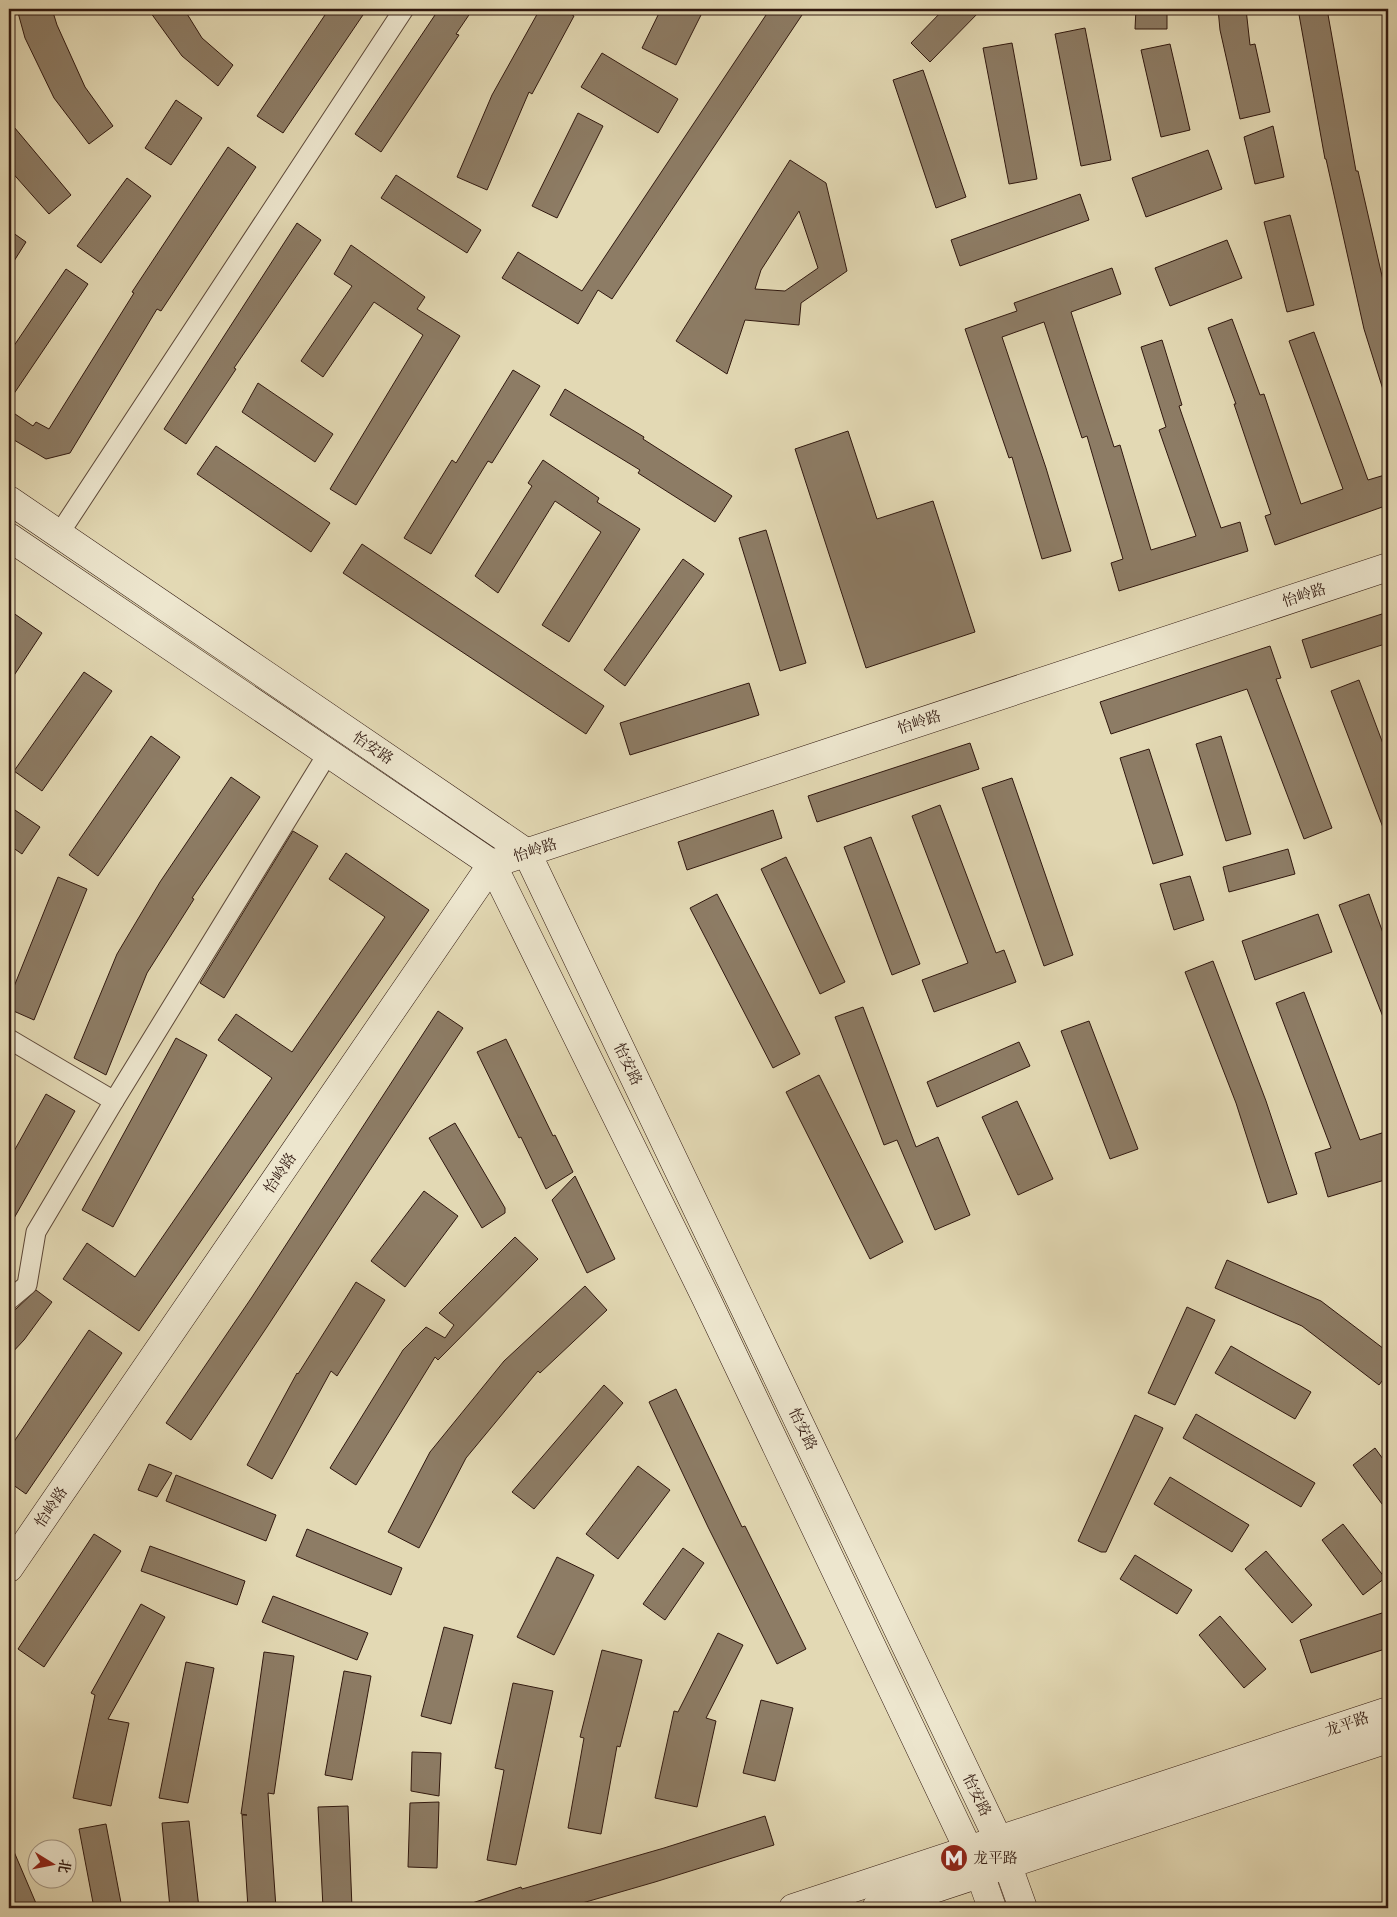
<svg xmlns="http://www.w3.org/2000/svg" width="1397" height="1917" font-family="'Libre Caslon Text','Noto Serif SC',serif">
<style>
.building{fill:#8d7c65;stroke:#30180f;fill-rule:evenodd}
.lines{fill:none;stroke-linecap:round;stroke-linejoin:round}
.street-casing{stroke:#5d4838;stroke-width:21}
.secondary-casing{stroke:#30180f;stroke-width:29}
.street{stroke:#ede6ce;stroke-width:19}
.secondary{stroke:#ede6ce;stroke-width:28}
.labels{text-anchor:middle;stroke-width:4;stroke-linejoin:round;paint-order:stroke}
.street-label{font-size:15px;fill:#30180f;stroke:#ede6ce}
.poi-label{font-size:15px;fill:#30180f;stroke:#ede6ce;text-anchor:start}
</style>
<rect width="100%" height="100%" fill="#e3d9b4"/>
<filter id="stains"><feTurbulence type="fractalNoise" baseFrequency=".004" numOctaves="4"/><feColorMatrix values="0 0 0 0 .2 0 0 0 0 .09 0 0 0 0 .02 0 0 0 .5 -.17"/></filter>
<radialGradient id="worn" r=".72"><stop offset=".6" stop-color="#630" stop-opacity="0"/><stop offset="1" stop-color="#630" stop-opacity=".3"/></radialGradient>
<!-- building -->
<g class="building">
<path d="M 17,9 L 52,9 L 57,25 L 85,87 L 113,126 L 89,144 L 54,98 L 25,38 Z"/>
<path d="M 148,9 L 184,9 L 202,38 L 233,65 L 218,86 L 182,56 Z"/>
<path d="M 329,9 L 367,9 L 283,133 L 257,116 Z"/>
<path d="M 439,9 L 473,9 L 456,34 L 459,35 L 381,152 L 355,134 Z"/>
<path d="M 540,9 L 562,9 L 574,16 L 532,94 L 529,92 L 487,190 L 457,177 L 492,95 Z"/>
<path d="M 661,9 L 704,9 L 676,65 L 642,48 Z"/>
<path d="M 770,9 L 806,9 L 612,299 L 598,290 L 578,324 L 502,278 L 518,252 L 582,291 Z"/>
<path d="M 944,9 L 982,9 L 930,62 L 911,43 Z"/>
<path d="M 1136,9 L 1167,9 L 1167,29 L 1135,29 Z"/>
<path d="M 1218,9 L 1246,9 L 1250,45 L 1255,44 L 1270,112 L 1240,119 L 1220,30 Z"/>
<path d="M 1298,9 L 1327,9 L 1356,171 L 1358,171 L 1388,302 L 1388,395 L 1385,396 L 1364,329 L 1326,159 L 1325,159 Z"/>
<path d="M 1085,28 L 1111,160 L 1081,166 L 1055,34 Z"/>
<path d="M 1012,43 L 1037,179 L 1009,184 L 983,48 Z"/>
<path d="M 1170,44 L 1190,130 L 1161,137 L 1141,50 Z"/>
<path d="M 602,53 L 678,99 L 658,133 L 581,87 Z"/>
<path d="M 923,70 L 966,197 L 936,208 L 893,80 Z"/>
<path d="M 176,100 L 202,118 L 171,165 L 145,148 Z"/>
<path d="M 578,113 L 603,126 L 557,218 L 532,206 Z"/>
<path d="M 9,121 L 71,195 L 49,214 L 9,169 Z"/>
<path d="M 1273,126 L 1284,177 L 1255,184 L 1244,137 Z"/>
<path d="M 228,147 L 256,167 L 161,311 L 157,309 L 70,453 L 46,459 L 9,437 L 9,410 L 33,426 L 36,422 L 49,429 L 134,293 L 132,292 Z"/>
<path d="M 1208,150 L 1222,189 L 1146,217 L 1132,178 Z"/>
<path d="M 790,160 L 826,183 L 847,271 L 801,303 L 799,325 L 745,320 L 727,374 L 676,341 ZM 799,211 L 818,268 L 785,291 L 755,289 L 761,270 Z"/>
<path d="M 396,175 L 481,230 L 467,253 L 381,198 Z"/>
<path d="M 127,178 L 151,196 L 101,263 L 77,246 Z"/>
<path d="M 1080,194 L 1089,220 L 960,266 L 951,240 Z"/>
<path d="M 1290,215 L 1314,305 L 1287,312 L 1264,222 Z"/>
<path d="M 297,223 L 321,240 L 234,368 L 236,369 L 186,444 L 164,429 Z"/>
<path d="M 9,230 L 26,242 L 9,269 Z"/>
<path d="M 1227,240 L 1242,278 L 1170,306 L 1155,268 Z"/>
<path d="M 351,245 L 425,297 L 417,309 L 460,336 L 356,505 L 330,489 L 423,335 L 374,302 L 323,377 L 301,361 L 352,286 L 334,274 Z"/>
<path d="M 1112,268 L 1121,294 L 1071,312 L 1114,447 L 1120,445 L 1151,550 L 1196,536 L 1159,430 L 1166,427 L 1141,347 L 1162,340 L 1182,405 L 1179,406 L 1221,528 L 1240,522 L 1248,551 L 1119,591 L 1111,563 L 1123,559 L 1087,436 L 1082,438 L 1044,322 L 1002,337 L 1046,468 L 1071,551 L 1042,559 L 1012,457 L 1009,458 L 965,329 L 1017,311 L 1014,303 Z"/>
<path d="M 66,269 L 88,284 L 9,401 L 9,353 Z"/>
<path d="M 1232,319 L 1260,395 L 1264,394 L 1301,504 L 1343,489 L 1289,341 L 1314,332 L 1368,480 L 1388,474 L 1388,505 L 1275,545 L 1265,516 L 1271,514 L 1234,404 L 1236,404 L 1208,328 Z"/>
<path d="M 513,370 L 540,386 L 492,463 L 488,461 L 431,554 L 404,538 L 452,460 L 456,463 Z"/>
<path d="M 258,383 L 333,434 L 315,462 L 242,412 Z"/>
<path d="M 565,389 L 644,437 L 643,439 L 732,496 L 715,522 L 638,473 L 640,470 L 550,415 Z"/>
<path d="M 848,431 L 877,519 L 933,501 L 975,632 L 866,668 L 795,449 Z"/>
<path d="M 216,446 L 330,523 L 311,552 L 197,474 Z"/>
<path d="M 543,460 L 599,498 L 597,502 L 640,529 L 569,642 L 542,625 L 601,532 L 555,501 L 498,593 L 475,576 L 532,486 L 528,483 Z"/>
<path d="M 766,530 L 806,663 L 780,671 L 739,538 Z"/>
<path d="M 362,544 L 604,706 L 586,734 L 343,573 Z"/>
<path d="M 683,559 L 704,574 L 625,686 L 604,670 Z"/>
<path d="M 9,610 L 42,633 L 9,683 Z"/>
<path d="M 1388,612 L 1388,643 L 1311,668 L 1302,640 Z"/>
<path d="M 1270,646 L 1281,678 L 1276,679 L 1332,828 L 1304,839 L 1247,689 L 1111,734 L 1100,702 Z"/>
<path d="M 84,672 L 112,691 L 42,791 L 14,771 Z"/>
<path d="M 1359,680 L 1388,757 L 1387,838 L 1331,691 Z"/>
<path d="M 749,683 L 759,715 L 630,755 L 620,723 Z"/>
<path d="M 151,736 L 180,757 L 98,876 L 69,855 Z"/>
<path d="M 1221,736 L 1251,834 L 1226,841 L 1196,744 Z"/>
<path d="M 970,743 L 979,769 L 817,822 L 808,796 Z"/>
<path d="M 1149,749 L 1183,855 L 1153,864 L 1120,758 Z"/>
<path d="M 231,777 L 260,797 L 192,898 L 194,899 L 147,973 L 106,1075 L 74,1058 L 117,954 L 160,882 Z"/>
<path d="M 1012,778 L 1073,955 L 1044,966 L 982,788 Z"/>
<path d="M 940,805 L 996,953 L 1004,950 L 1016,982 L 934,1012 L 922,980 L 968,963 L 912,816 Z"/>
<path d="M 9,806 L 40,827 L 22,854 L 9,845 Z"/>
<path d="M 773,810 L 782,838 L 687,870 L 678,842 Z"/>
<path d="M 293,831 L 318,846 L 224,998 L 200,983 Z"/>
<path d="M 871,837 L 920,964 L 892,975 L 844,847 Z"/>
<path d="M 1288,849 L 1295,874 L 1229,892 L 1223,867 Z"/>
<path d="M 346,853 L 429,910 L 139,1331 L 63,1279 L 87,1243 L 135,1277 L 272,1078 L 218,1040 L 236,1014 L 292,1052 L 385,917 L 329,879 Z"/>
<path d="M 786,857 L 845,982 L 820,994 L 761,869 Z"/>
<path d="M 1190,876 L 1204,920 L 1174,930 L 1160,884 Z"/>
<path d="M 58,877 L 87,889 L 34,1020 L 9,1009 L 9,999 Z"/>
<path d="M 717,894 L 800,1054 L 773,1068 L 690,908 Z"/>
<path d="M 1369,894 L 1388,947 L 1387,1027 L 1339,905 Z"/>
<path d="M 1318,914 L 1332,952 L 1255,980 L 1242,941 Z"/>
<path d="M 1213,961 L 1266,1101 L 1297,1194 L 1268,1203 L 1236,1103 L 1185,972 Z"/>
<path d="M 1304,992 L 1360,1140 L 1388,1131 L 1388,1179 L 1328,1197 L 1315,1153 L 1331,1148 L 1276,1003 Z"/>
<path d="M 863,1007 L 916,1147 L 938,1137 L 970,1215 L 935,1230 L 897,1140 L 884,1145 L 835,1017 Z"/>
<path d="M 438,1011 L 463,1028 L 267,1327 L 191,1440 L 166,1423 L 252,1297 Z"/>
<path d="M 1089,1021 L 1138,1149 L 1110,1159 L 1061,1031 Z"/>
<path d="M 176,1038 L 207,1055 L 113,1227 L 82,1210 Z"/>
<path d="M 506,1039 L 553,1136 L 555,1135 L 573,1172 L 546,1189 L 521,1137 L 519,1138 L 477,1052 Z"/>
<path d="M 1019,1042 L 1030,1066 L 937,1107 L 927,1082 Z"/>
<path d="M 819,1075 L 903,1242 L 870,1259 L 786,1092 Z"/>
<path d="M 46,1094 L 75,1111 L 9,1227 L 9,1160 Z"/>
<path d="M 1017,1101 L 1053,1179 L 1018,1195 L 982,1117 Z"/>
<path d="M 455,1123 L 505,1208 L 505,1213 L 482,1228 L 429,1138 Z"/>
<path d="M 575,1176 L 615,1259 L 587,1273 L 552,1200 Z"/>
<path d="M 424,1191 L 458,1216 L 405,1287 L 371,1261 Z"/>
<path d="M 515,1237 L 538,1259 L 438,1360 L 435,1357 L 356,1485 L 330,1468 L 403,1350 L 426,1327 L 445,1338 L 454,1325 L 439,1313 Z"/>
<path d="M 1227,1260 L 1321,1301 L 1388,1352 L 1388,1373 L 1379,1385 L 1302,1326 L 1215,1288 Z"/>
<path d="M 356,1282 L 385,1300 L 337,1376 L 331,1371 L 272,1479 L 247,1465 L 297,1373 L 298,1374 Z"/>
<path d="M 585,1286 L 607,1310 L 540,1373 L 538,1371 L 466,1458 L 419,1548 L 388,1532 L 430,1452 L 504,1361 Z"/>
<path d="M 36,1290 L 52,1302 L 24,1340 L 9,1356 L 9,1312 L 16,1309 Z"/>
<path d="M 1187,1307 L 1215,1320 L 1175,1405 L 1148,1393 Z"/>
<path d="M 89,1330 L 122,1353 L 26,1494 L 9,1482 L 9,1449 Z"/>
<path d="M 1231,1346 L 1311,1392 L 1295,1419 L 1215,1373 Z"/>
<path d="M 604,1385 L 623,1403 L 534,1509 L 512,1492 Z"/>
<path d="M 676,1389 L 742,1527 L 745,1526 L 806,1649 L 777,1664 L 708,1527 L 649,1402 Z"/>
<path d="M 1196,1414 L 1315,1483 L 1301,1507 L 1183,1438 Z"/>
<path d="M 1135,1415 L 1163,1428 L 1106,1552 L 1101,1552 L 1078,1541 Z"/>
<path d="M 1375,1448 L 1388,1466 L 1388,1512 L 1353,1465 Z"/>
<path d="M 149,1464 L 172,1473 L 157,1497 L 138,1490 Z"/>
<path d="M 638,1466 L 670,1490 L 618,1559 L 586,1534 Z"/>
<path d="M 176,1475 L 276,1515 L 266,1541 L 166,1501 Z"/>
<path d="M 1170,1477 L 1249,1525 L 1232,1552 L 1154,1504 Z"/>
<path d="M 1343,1524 L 1385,1578 L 1363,1595 L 1322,1540 Z"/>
<path d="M 307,1529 L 402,1568 L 391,1595 L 296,1556 Z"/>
<path d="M 94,1534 L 121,1551 L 44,1667 L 18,1649 Z"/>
<path d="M 150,1546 L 245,1581 L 237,1605 L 141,1571 Z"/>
<path d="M 683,1548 L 704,1563 L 665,1620 L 643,1604 Z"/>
<path d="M 1266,1551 L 1312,1605 L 1292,1623 L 1245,1569 Z"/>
<path d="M 1135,1555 L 1192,1590 L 1177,1614 L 1120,1579 Z"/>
<path d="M 557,1557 L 594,1575 L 554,1655 L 517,1637 Z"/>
<path d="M 273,1596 L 368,1633 L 357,1660 L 262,1622 Z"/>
<path d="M 141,1604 L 165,1617 L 108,1719 L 129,1723 L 111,1806 L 73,1798 L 95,1695 L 91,1693 Z"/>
<path d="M 1388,1611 L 1388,1648 L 1311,1673 L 1300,1640 Z"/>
<path d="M 1220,1616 L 1266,1669 L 1244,1688 L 1199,1635 Z"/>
<path d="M 444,1627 L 473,1635 L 451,1724 L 421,1716 Z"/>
<path d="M 718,1633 L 743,1645 L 706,1718 L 716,1721 L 697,1807 L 655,1798 L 674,1711 L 678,1712 Z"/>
<path d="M 602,1650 L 642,1660 L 620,1747 L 617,1746 L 601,1834 L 568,1828 L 584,1738 L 580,1737 Z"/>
<path d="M 264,1652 L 294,1656 L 274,1794 L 268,1793 L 276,1908 L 248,1908 L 242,1815 L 247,1815 L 241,1814 Z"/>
<path d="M 186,1662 L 214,1668 L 188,1803 L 159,1798 Z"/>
<path d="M 344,1671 L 371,1676 L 352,1780 L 325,1775 Z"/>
<path d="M 513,1683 L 553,1691 L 516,1865 L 487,1860 L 504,1770 L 495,1768 Z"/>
<path d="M 761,1700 L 793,1708 L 775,1781 L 743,1773 Z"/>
<path d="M 412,1752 L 441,1753 L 439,1796 L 411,1791 Z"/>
<path d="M 439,1802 L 437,1868 L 408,1867 L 410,1803 Z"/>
<path d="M 348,1806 L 352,1908 L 323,1908 L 318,1807 Z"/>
<path d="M 765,1816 L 774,1845 L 655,1882 L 565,1908 L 464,1908 L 463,1906 L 521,1887 L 522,1889 L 664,1848 Z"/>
<path d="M 189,1821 L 199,1908 L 170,1908 L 162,1823 Z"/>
<path d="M 106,1824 L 122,1908 L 94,1908 L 79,1829 Z"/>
<path d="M 9,1840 L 38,1908 L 9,1908 Z"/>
</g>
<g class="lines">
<!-- street casing -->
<g class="street-casing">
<g id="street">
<path d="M 59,534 L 404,9"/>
<path d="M 9,1039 L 114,1101"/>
<path d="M 9,1300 L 27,1285 L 36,1232 L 114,1101 L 328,753"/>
</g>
</g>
<!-- secondary casing -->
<g class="secondary-casing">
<g id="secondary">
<path d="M 9,500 L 527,853 L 999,1841 L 1023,1908"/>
<path d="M 9,537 L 492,864 L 705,1296 L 980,1874 L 992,1908"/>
<path d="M 9,1568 L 492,864 L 1388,567"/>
<path d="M 793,1908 L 1388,1711"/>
<path d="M 876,1908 L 1388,1739"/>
</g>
</g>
<!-- street -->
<use href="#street" class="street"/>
<!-- secondary -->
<use href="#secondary" class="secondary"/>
</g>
<!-- icons -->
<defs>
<g id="metro-disc" transform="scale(1.4375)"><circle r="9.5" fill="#8f2418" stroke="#ede6ce"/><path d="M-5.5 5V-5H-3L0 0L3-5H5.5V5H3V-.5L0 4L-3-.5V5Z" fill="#fff"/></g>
</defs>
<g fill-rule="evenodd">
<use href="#metro-disc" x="954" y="1858"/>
</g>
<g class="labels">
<!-- street labels -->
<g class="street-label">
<text transform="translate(1304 595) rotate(-18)" y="5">怡岭路</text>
<text transform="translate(919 722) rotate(-18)" y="5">怡岭路</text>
<text transform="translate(373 748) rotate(34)" y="5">怡安路</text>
<text transform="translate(535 850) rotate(-18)" y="5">怡岭路</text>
<text transform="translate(628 1064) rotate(64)" y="5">怡安路</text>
<text transform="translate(280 1173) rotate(-56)" y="5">怡岭路</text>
<text transform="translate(803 1429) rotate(64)" y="5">怡安路</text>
<text transform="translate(51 1507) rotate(-56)" y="5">怡岭路</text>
<text transform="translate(1347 1724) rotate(-19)" y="5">龙平路</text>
<text transform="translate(977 1795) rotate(64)" y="5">怡安路</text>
</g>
<!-- poi labels -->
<g class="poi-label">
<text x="973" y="1863">龙平路</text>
</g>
</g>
<!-- margin -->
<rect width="1397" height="1917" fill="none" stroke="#e3d9b4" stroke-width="30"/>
<rect x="10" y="10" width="1377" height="1897" fill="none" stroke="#30180f" stroke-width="2.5"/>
<rect x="15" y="15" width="1367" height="1887" fill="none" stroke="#30180f"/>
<!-- north arrow -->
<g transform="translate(52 1864) rotate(100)"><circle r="24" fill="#ede6ce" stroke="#a19482"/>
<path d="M0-4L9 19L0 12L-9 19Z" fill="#8f2418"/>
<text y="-8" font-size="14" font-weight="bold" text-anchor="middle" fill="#30180f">北</text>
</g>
<rect width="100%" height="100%" filter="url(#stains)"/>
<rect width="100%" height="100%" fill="url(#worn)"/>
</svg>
